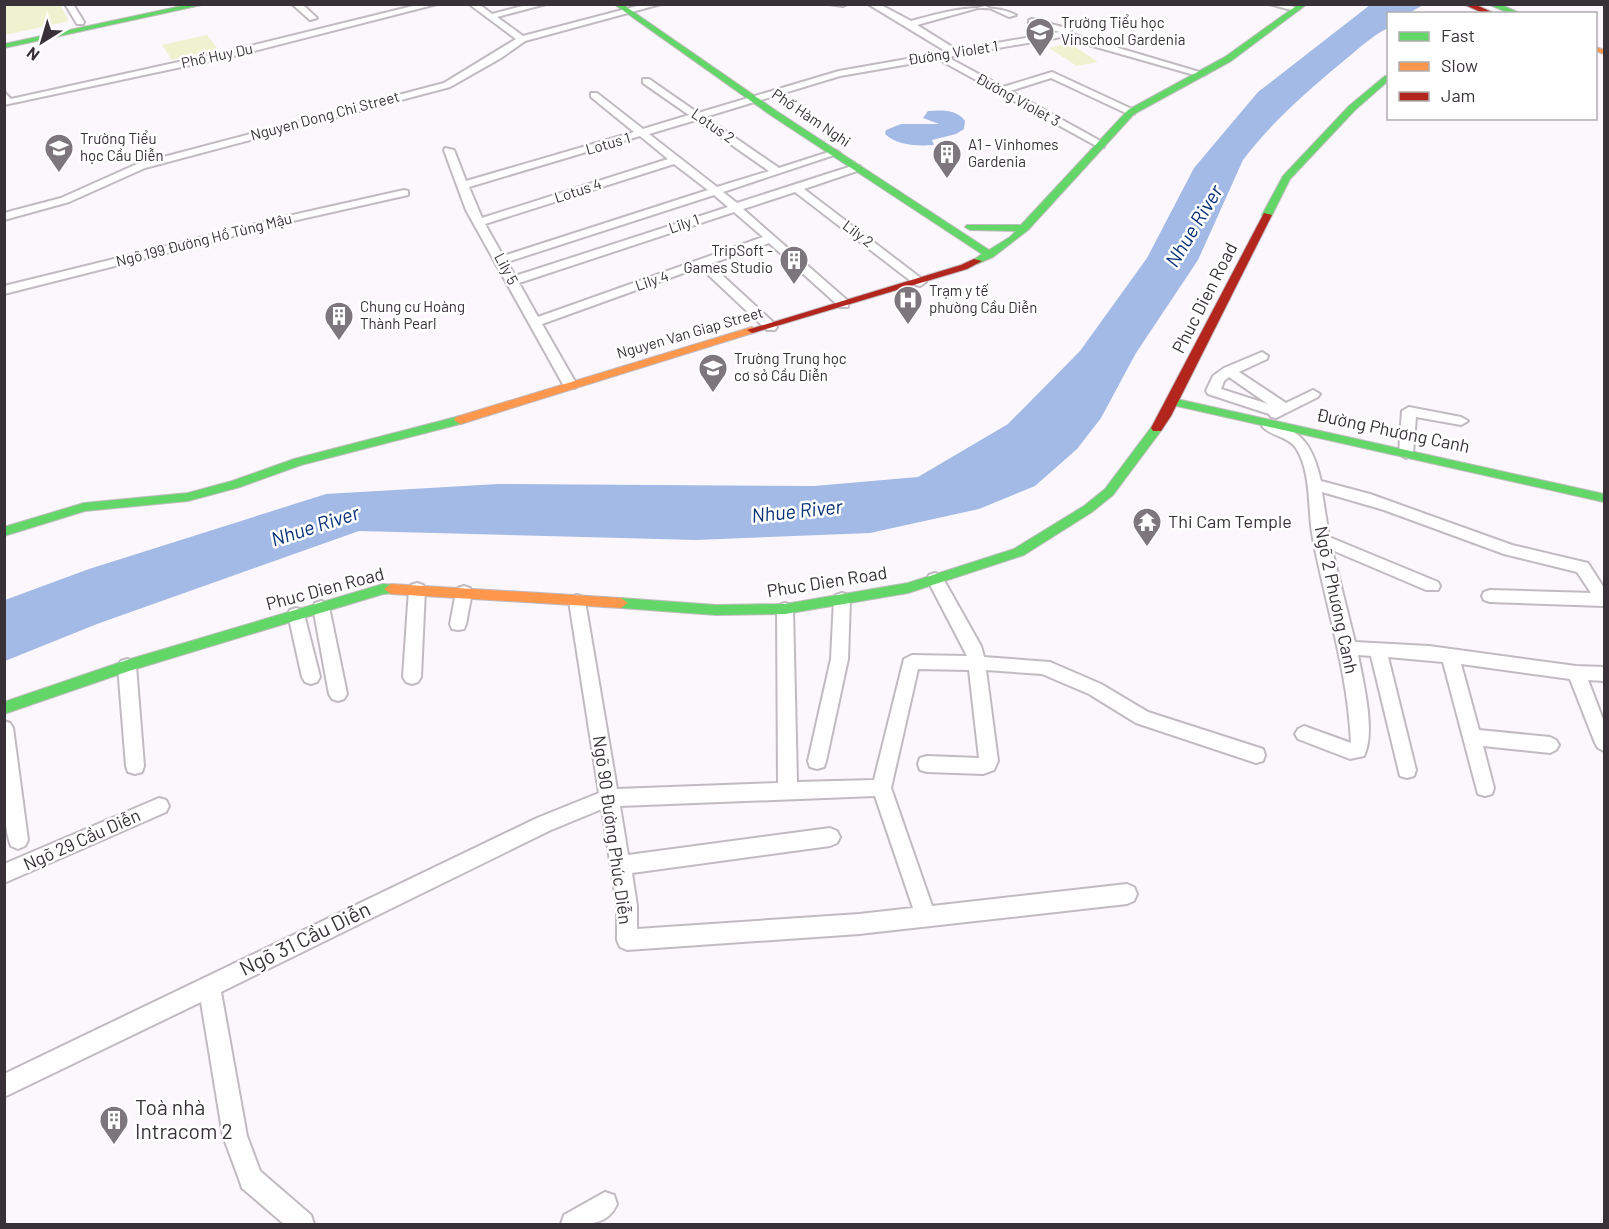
<svg xmlns="http://www.w3.org/2000/svg" width="1609" height="1229" font-family="Barlow,sans-serif">
<style>
.green{fill:#eff2cf}
.water{fill:#a2bae5}
.lines{fill:none;stroke-linecap:round;stroke-linejoin:round}
.street-casing{stroke:#c1bbc1;stroke-width:4}
.fast-casing{stroke:#c1bbc1;stroke-width:2}
.slow-casing{stroke:#c1bbc1;stroke-width:2}
.jam-casing{stroke:#c1bbc1;stroke-width:2}
.street{fill:#fffeff;fill-rule:evenodd}
.fast{fill:#63d668;fill-rule:evenodd}
.slow{fill:#ff974d;fill-rule:evenodd}
.jam{fill:#b3261e;fill-rule:evenodd}
.labels{text-anchor:middle;stroke-width:5;stroke-linejoin:round;paint-order:stroke}
.far-poi-label{font-size:15px;fill:#383238;stroke:#fff;text-anchor:start}
.far-street-label{font-size:15px;fill:#383238;stroke:#fff}
.street-label{font-size:18px;fill:#383238;stroke:#fff}
.poi-label{font-size:18px;fill:#383238;stroke:#fff;text-anchor:start}
.water-label{font-size:20px;font-style:italic;fill:#073277;stroke:#fff}
.near-street-label{font-size:21px;fill:#383238;stroke:#fff}
.near-poi-label{font-size:21px;fill:#383238;stroke:#fff;text-anchor:start}
</style>
<rect width="100%" height="100%" fill="#fcf7fc"/>
<!-- green -->
<g class="green">
<path d="M 4,5 L 60,5 L 69,21 L 5,35 Z"/>
<path d="M 207,35 L 218,49 L 172,60 L 162,45 Z"/>
<path d="M 1070,43 L 1098,62 L 1077,66 L 1049,48 Z"/>
</g>
<!-- water -->
<g class="water">
<path d="M 1370,5 L 1423,5 L 1409,13 L 1388,14 L 1388,28 C 1370,37 1356,51 1340,64 C 1305,93 1270,124 1243,160 L 1198,260 L 1136,353 L 1101,418 L 1077,449 L 1035,486 L 979,509 L 870,533 L 696,540 L 359,531 L 97,624 L 5,661 L 5,600 L 89,569 L 326,494 L 498,484 L 814,486 L 918,477 L 1008,424 L 1080,351 L 1147,258 L 1194,168 L 1258,92 Z"/>
<path d="M 928,111 C 941,110 957,109 965,121 L 964,129 L 956,134 L 932,140 L 934,145 C 918,146 898,146 885,134 L 886,130 L 901,124 L 939,124 L 923,118 Z"/>
</g>
<g class="lines">
<!-- street casing -->
<g class="street-casing">
<g id="street">
<path d="M 65,4 L 73,4 L 84,22 L 83,24 L 77,24 Z"/>
<path d="M 292,4 L 302,4 L 317,18 L 310,20 Z"/>
<path d="M 421,4 L 437,4 L 242,54 L 4,105 L 4,92 L 11,99 L 242,48 Z"/>
<path d="M 469,4 L 479,4 L 492,14 L 530,4 L 546,4 L 497,17 L 523,36 L 645,4 L 661,4 L 525,41 L 501,58 L 450,87 L 145,168 L 69,202 L 4,220 L 4,213 L 61,198 L 137,164 L 444,83 L 516,39 Z"/>
<path d="M 828,4 L 847,4 L 843,6 Z"/>
<path d="M 868,4 L 879,4 L 911,21 C 943,12 986,0 1016,15 L 1009,17 L 985,6 L 917,25 L 957,50 L 1060,32 L 1029,24 L 1029,20 L 1032,19 L 1070,29 L 1071,31 L 1068,33 L 1206,74 L 1198,76 L 1061,37 L 947,57 L 1003,87 L 1052,72 L 1134,110 L 1134,114 L 1128,114 L 1051,78 L 1010,91 L 1104,143 L 1104,147 L 1100,148 L 938,59 L 840,76 L 705,117 L 779,168 L 835,150 L 840,153 L 723,192 L 737,203 L 852,166 L 860,166 L 860,170 L 804,189 L 926,282 L 920,286 L 916,285 L 795,192 L 743,209 L 848,301 L 848,307 L 840,307 L 769,243 L 710,264 L 775,324 L 777,327 L 775,330 L 767,330 L 700,267 L 542,324 L 577,385 L 575,388 L 565,388 L 466,210 L 444,150 L 445,148 L 454,150 L 466,181 L 634,132 L 591,97 L 591,93 L 597,93 L 643,129 L 689,115 L 643,83 L 643,79 L 649,79 L 698,113 L 839,71 L 947,52 ZM 696,120 L 769,171 L 717,187 L 649,134 ZM 640,136 L 668,159 L 482,218 L 469,187 ZM 674,164 L 708,190 L 503,256 L 485,224 ZM 714,195 L 728,207 L 515,276 L 507,262 ZM 734,212 L 763,237 L 538,317 L 519,283 Z"/>
<path d="M 1269,4 L 1286,4 L 1299,9 L 1295,11 Z"/>
<path d="M 404,190 L 408,191 L 408,195 L 297,220 L 4,294 L 4,286 L 297,214 Z"/>
<path d="M 1262,352 L 1268,356 L 1267,359 L 1239,372 L 1286,403 L 1313,390 L 1320,394 L 1318,397 L 1276,418 L 1271,417 L 1269,414 L 1208,394 L 1206,391 L 1213,376 L 1224,368 ZM 1229,377 L 1268,404 L 1221,389 L 1224,381 Z"/>
<path d="M 1409,407 L 1461,417 L 1468,421 L 1461,425 L 1416,417 L 1413,453 L 1406,458 L 1399,453 L 1402,411 Z"/>
<path d="M 1269,421 C 1304,431 1313,448 1321,481 L 1370,494 L 1512,545 L 1588,563 L 1604,588 L 1604,606 L 1490,602 L 1484,600 L 1482,596 L 1484,592 L 1490,590 L 1591,593 L 1577,572 L 1504,554 L 1384,510 L 1322,492 L 1329,537 L 1438,582 L 1440,586 L 1438,590 L 1426,590 L 1332,550 L 1355,642 L 1429,646 L 1576,666 L 1604,667 L 1604,681 L 1588,680 L 1604,722 L 1604,751 L 1598,748 L 1595,743 L 1570,679 L 1461,664 L 1479,730 L 1550,737 L 1556,740 L 1559,745 L 1556,750 L 1550,753 L 1483,746 L 1494,788 L 1492,794 L 1485,796 L 1478,794 L 1443,662 L 1388,657 L 1416,770 L 1414,776 L 1407,778 L 1400,776 L 1371,656 L 1358,655 C 1363,681 1376,732 1364,756 L 1350,759 L 1298,739 L 1295,734 L 1298,729 L 1304,726 L 1351,743 C 1348,670 1325,604 1312,533 C 1308,506 1311,471 1296,448 C 1288,436 1270,436 1262,426 Z"/>
<path d="M 935,573 L 941,575 L 981,646 L 984,657 L 1050,662 L 1101,684 L 1148,712 L 1263,749 L 1265,755 L 1263,761 L 1256,763 L 1136,723 L 1089,694 L 1042,674 L 986,670 L 998,761 L 994,770 L 983,774 L 927,772 L 920,770 L 918,764 L 920,758 L 927,756 L 979,758 L 969,670 L 918,669 L 891,788 L 932,906 L 1127,884 L 1134,887 L 1137,894 L 1134,901 L 1127,904 L 859,934 L 627,950 L 620,947 L 617,940 L 617,906 L 602,809 L 551,830 L 221,992 L 247,1136 L 260,1171 L 311,1215 L 314,1224 L 284,1224 L 242,1188 L 239,1179 L 223,1136 L 201,1002 L 4,1097 L 4,1074 L 537,818 L 599,793 L 569,601 L 571,597 L 577,595 L 583,597 L 585,601 L 617,789 L 778,783 L 777,609 L 779,605 L 785,603 L 791,605 L 793,609 L 797,782 L 874,780 L 904,659 L 912,655 L 967,656 L 927,579 L 929,575 ZM 875,796 L 913,908 L 859,914 L 637,929 L 637,906 L 632,873 L 830,846 L 837,843 L 840,837 L 837,831 L 830,828 L 628,855 L 620,806 Z"/>
<path d="M 417,583 L 423,585 L 425,589 L 421,677 L 418,682 L 412,684 L 406,682 L 403,677 L 409,589 L 411,585 Z"/>
<path d="M 464,586 L 470,588 L 472,592 L 466,624 L 464,629 L 458,630 L 452,629 L 450,624 L 456,592 L 458,588 Z"/>
<path d="M 842,593 L 848,595 L 850,599 L 848,659 L 826,761 L 824,767 L 817,769 L 810,767 L 808,761 L 831,659 L 834,599 L 836,595 Z"/>
<path d="M 321,601 L 327,603 L 329,607 L 347,694 L 344,699 L 338,701 L 332,699 L 329,694 L 313,607 L 315,603 Z"/>
<path d="M 296,608 L 302,610 L 304,614 L 320,677 L 317,682 L 311,684 L 305,682 L 302,677 L 288,614 L 290,610 Z"/>
<path d="M 127,659 L 133,661 L 136,666 L 144,766 L 142,772 L 135,774 L 128,772 L 126,766 L 118,666 L 121,661 Z"/>
<path d="M 4,721 L 10,723 L 13,728 L 28,840 L 25,846 L 18,849 L 11,846 C 0,818 4,753 4,721 Z"/>
<path d="M 159,798 L 166,800 L 169,806 L 166,812 L 4,883 L 4,864 Z"/>
<path d="M 605,1192 L 614,1195 L 617,1204 C 607,1228 582,1224 561,1224 L 564,1215 Z"/>
</g>
</g>
<!-- fast casing -->
<g class="fast-casing">
<g id="fast">
<path d="M 191,4 L 206,4 L 4,48 L 4,44 Z"/>
<path d="M 614,4 L 622,4 L 778,112 L 989,250 L 1010,237 L 1016,231 L 970,230 L 965,227 L 967,225 L 1021,225 L 1128,110 L 1225,57 L 1299,4 L 1307,4 L 1231,61 L 1134,114 L 1028,230 L 993,257 L 977,264 L 972,261 L 982,254 L 772,116 Z"/>
<path d="M 1488,4 L 1499,4 L 1522,14 L 1511,14 Z"/>
<path d="M 1385,76 L 1388,76 L 1388,81 L 1355,110 L 1290,179 L 1272,215 L 1264,217 L 1262,215 L 1283,176 L 1349,106 Z"/>
<path d="M 1172,398 L 1604,494 L 1604,502 L 1168,404 L 1168,400 Z"/>
<path d="M 460,416 L 466,420 L 464,423 L 301,465 L 240,487 L 188,501 L 85,511 L 4,536 L 4,527 L 84,503 L 188,493 L 232,481 L 294,459 Z"/>
<path d="M 1157,424 L 1163,428 L 1113,495 L 1092,512 L 1024,555 L 908,593 L 785,614 L 716,615 L 621,608 L 614,603 L 621,598 L 716,605 L 785,604 L 908,583 L 1014,549 L 1084,506 L 1105,489 L 1153,425 Z"/>
<path d="M 383,584 L 396,585 L 398,589 L 396,593 L 383,594 L 129,671 L 4,714 L 4,702 L 127,660 Z"/>
</g>
</g>
<!-- slow casing -->
<g class="slow-casing">
<g id="slow">
<path d="M 1596,47 L 1604,50 L 1604,54 L 1596,51 Z"/>
<path d="M 752,327 L 757,330 L 756,332 L 464,423 L 460,424 L 454,420 L 456,417 Z"/>
<path d="M 391,584 L 621,598 L 628,603 L 621,608 L 391,594 L 384,589 Z"/>
</g>
</g>
<!-- jam casing -->
<g class="jam-casing">
<g id="jam">
<path d="M 1463,4 L 1474,4 L 1496,14 L 1485,14 Z"/>
<path d="M 1264,213 L 1272,215 L 1171,416 L 1161,431 L 1153,431 L 1151,428 Z"/>
<path d="M 974,259 L 982,261 L 967,269 L 756,332 L 752,333 L 747,330 L 961,265 Z"/>
</g>
</g>
<!-- street -->
<use href="#street" class="street"/>
<!-- fast -->
<use href="#fast" class="fast"/>
<!-- slow -->
<use href="#slow" class="slow"/>
<!-- jam -->
<use href="#jam" class="jam"/>
</g>
<!-- icons -->
<defs>
<g id="school-pin" transform="scale(1.5)"><path d="M0 17L-7.5 6A9.5 9.5 0 1 1 7.5 6Z" fill="#7d777d" stroke="#fff"/><path d="M0-5L7-2L0 1L-7-2ZM-4 1L0 2.5L4 1V4Q0 6-4 4Z" fill="#fff"/></g>
<g id="building-pin" transform="scale(1.5)"><path d="M0 17L-7.5 6A9.5 9.5 0 1 1 7.5 6Z" fill="#7d777d" stroke="#fff"/><path d="M-4-6H4V6H1V3H-1V6H-4ZM-2.5-4.3h1.7v1.8h-1.7ZM.8-4.3h1.7v1.8H.8ZM-2.5-1h1.7V.8h-1.7ZM.8-1h1.7V.8H.8Z" fill="#fff"/></g>
<g id="hospital-pin" transform="scale(1.5)"><path d="M0 17L-7.5 6A9.5 9.5 0 1 1 7.5 6Z" fill="#7d777d" stroke="#fff"/><path d="M-5-5h3v3.5h4V-5h3V5h-3V1.5h-4V5h-3Z" fill="#fff"/></g>
<g id="temple-pin" transform="scale(1.5)"><path d="M0 17L-7.5 6A9.5 9.5 0 1 1 7.5 6Z" fill="#7d777d" stroke="#fff"/><path d="M0-6L5-2H3V0L6.5 2.5H4V6H1.5V3h-3V6H-4V2.5H-6.5L-3 0V-2H-5Z" fill="#fff"/></g>
</defs>
<g fill-rule="evenodd">
<use href="#school-pin" x="1040" y="32"/>
<use href="#school-pin" x="59" y="148"/>
<use href="#building-pin" x="947" y="154"/>
<use href="#building-pin" x="794" y="260"/>
<use href="#hospital-pin" x="908" y="300"/>
<use href="#building-pin" x="339" y="316"/>
<use href="#school-pin" x="713" y="368"/>
<use href="#temple-pin" x="1147" y="522"/>
<use href="#building-pin" x="114" y="1120"/>
</g>
<g class="labels">
<!-- far-poi labels -->
<g class="far-poi-label">
<text x="1061" y="28">Trường Tiểu học<tspan x="1061" dy="17">Vinschool Gardenia</tspan></text>
<text x="80" y="144">Trường Tiểu<tspan x="80" dy="17">học Cầu Diễn</tspan></text>
<text x="968" y="150">A1 - Vinhomes<tspan x="968" dy="17">Gardenia</tspan></text>
<text x="773" y="256" text-anchor="end">TripSoft -<tspan x="773" dy="17">Games Studio</tspan></text>
<text x="929" y="296">Trạm y tế<tspan x="929" dy="17">phường Cầu Diễn</tspan></text>
<text x="360" y="312">Chung cư Hoàng<tspan x="360" dy="17">Thành Pearl</tspan></text>
<text x="734" y="364">Trường Trung học<tspan x="734" dy="17">cơ sở Cầu Diễn</tspan></text>
</g>
<!-- far-street labels -->
<g class="far-street-label">
<text transform="translate(953 53) rotate(-9)" y="5">Đường Violet 1</text>
<text transform="translate(217 56) rotate(-12)" y="5">Phố Huy Du</text>
<text transform="translate(1018 100) rotate(29)" y="5">Đường Violet 3</text>
<text transform="translate(325 116) rotate(-15)" y="5">Nguyen Dong Chi Street</text>
<text transform="translate(811 118) rotate(34)" y="5">Phố Hàm Nghi</text>
<text transform="translate(713 126) rotate(35)" y="5">Lotus 2</text>
<text transform="translate(608 144) rotate(-16)" y="5">Lotus 1</text>
<text transform="translate(578 191) rotate(-18)" y="5">Lotus 4</text>
<text transform="translate(684 224) rotate(-19)" y="5">Lily 1</text>
<text transform="translate(858 234) rotate(37)" y="5">Lily 2</text>
<text transform="translate(204 240) rotate(-14)" y="5">Ngõ 199 Đường Hồ Tùng Mậu</text>
<text transform="translate(506 269) rotate(62)" y="5">Lily 5</text>
<text transform="translate(652 281) rotate(-19)" y="5">Lily 4</text>
<text transform="translate(690 333) rotate(-16)" y="5">Nguyen Van Giap Street</text>
</g>
<!-- street labels -->
<g class="street-label">
<text transform="translate(1205 298) rotate(-63)" y="6">Phuc Dien Road</text>
<text transform="translate(1393 431) rotate(12)" y="6">Đường Phương Canh</text>
<text transform="translate(827 582) rotate(-9)" y="6">Phuc Dien Road</text>
<text transform="translate(325 589) rotate(-15)" y="6">Phuc Dien Road</text>
<text transform="translate(1336 600) rotate(78)" y="6">Ngõ 2 Phương Canh</text>
<text transform="translate(612 830) rotate(82)" y="6">Ngõ 90 Đường Phúc Diễn</text>
<text transform="translate(82 840) rotate(-24)" y="6">Ngõ 29 Cầu Diễn</text>
</g>
<!-- poi labels -->
<g class="poi-label">
<text x="1168" y="528">Thi Cam Temple</text>
</g>
<!-- water labels -->
<g class="water-label">
<text transform="translate(1194 226) rotate(-59)" y="7">Nhue River</text>
<text transform="translate(797 511) rotate(-6)" y="7">Nhue River</text>
<text transform="translate(315 526) rotate(-18)" y="7">Nhue River</text>
</g>
<!-- near-street labels -->
<g class="near-street-label">
<text transform="translate(305 939) rotate(-26)" y="7">Ngõ 31 Cầu Diễn</text>
</g>
<!-- near-poi labels -->
<g class="near-poi-label">
<text x="135" y="1115">Toà nhà<tspan x="135" dy="24">Intracom 2</tspan></text>
</g>
</g>
<!-- border -->
<rect width="1609" height="1229" fill="none" stroke="#383238" stroke-width="12"/>
<!-- legend -->
<rect x="1387" y="12" width="210" height="108" fill="#ffffff" stroke="#afadaf" stroke-width="1.5"/>
<rect x="1399" y="32" width="30" height="9" fill="#63d668" stroke="#afadaf" stroke-width="1.5"/>
<text x="1441" y="42" font-size="18" fill="#383238">Fast</text>
<rect x="1399" y="62" width="30" height="9" fill="#ff974d" stroke="#afadaf" stroke-width="1.5"/>
<text x="1441" y="72" font-size="18" fill="#383238">Slow</text>
<rect x="1399" y="92" width="30" height="9" fill="#b3261e" stroke="#afadaf" stroke-width="1.5"/>
<text x="1441" y="102" font-size="18" fill="#383238">Jam</text>
<!-- north arrow -->
<g transform="translate(42 42) rotate(217)" stroke="#ffffff" stroke-width="4.5" paint-order="stroke">
<path d="M0-4.5L10 22L0 15L-10 22Z" fill="#383238"/>
<text y="-9" font-size="16" font-weight="bold" text-anchor="middle" fill="#383238">N</text>
</g>
</svg>
